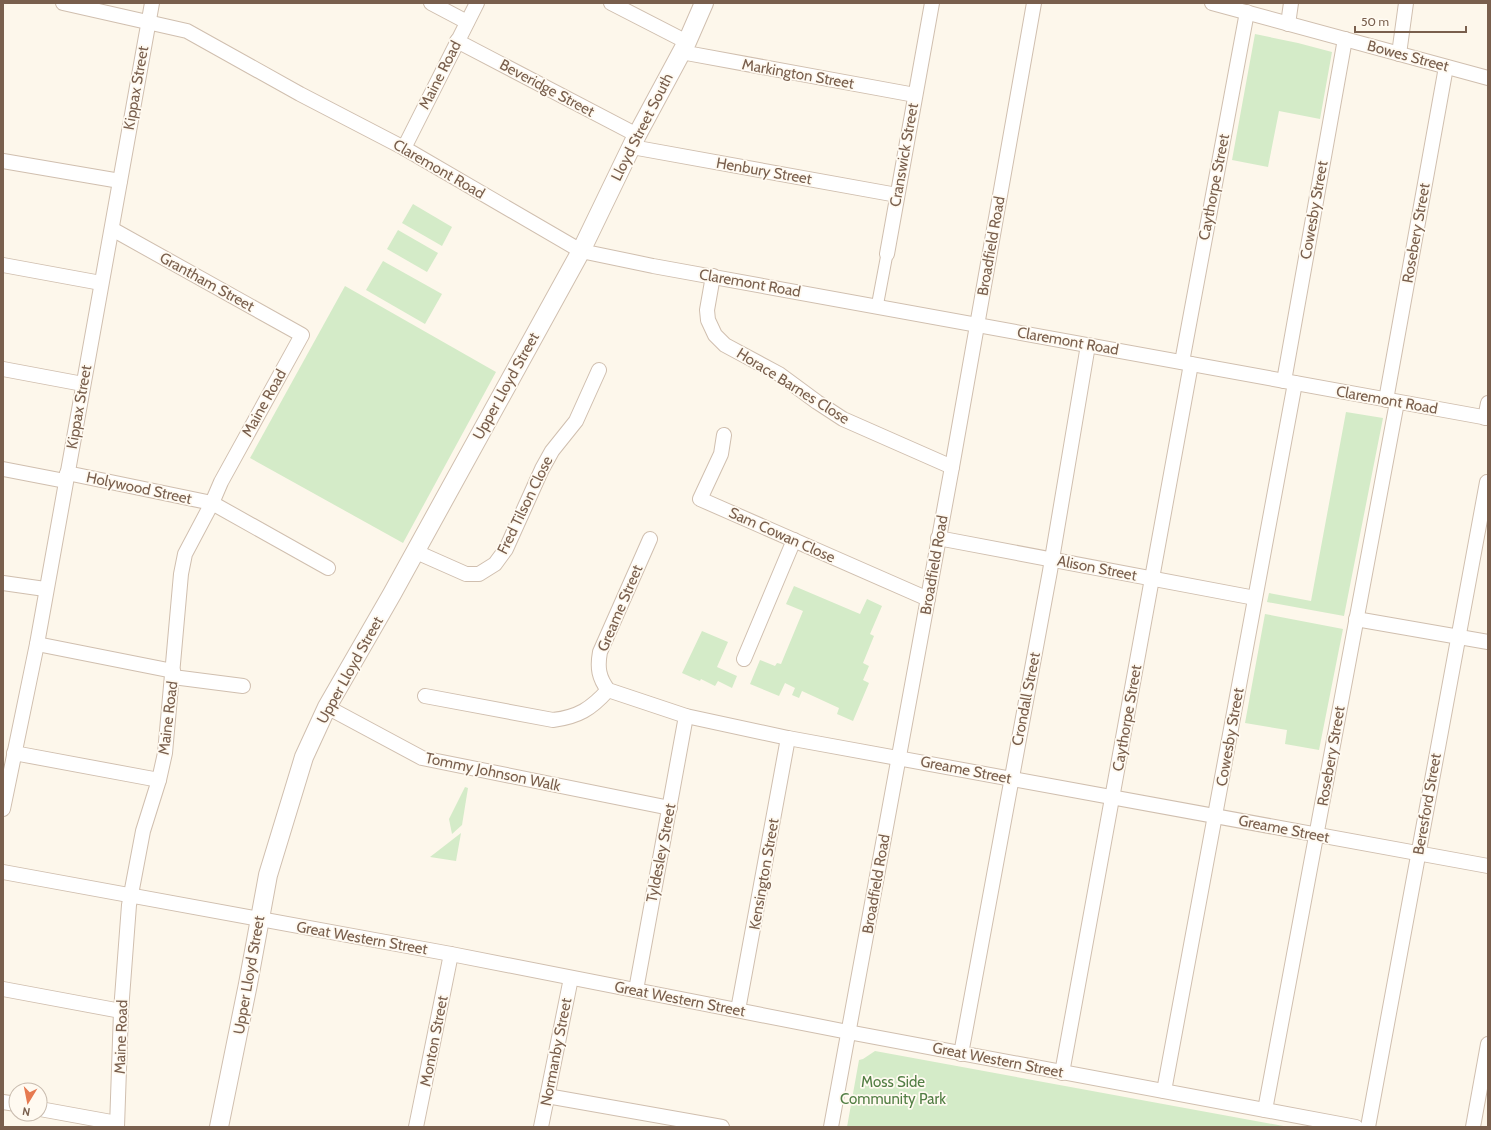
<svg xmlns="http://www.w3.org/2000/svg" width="1491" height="1130" font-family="Cabin,sans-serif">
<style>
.green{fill:#d4ebc8}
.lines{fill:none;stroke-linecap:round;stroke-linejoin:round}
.pedestrian-casing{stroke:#d0bfaf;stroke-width:13}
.minor-casing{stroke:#d0bfaf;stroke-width:16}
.tertiary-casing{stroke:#d0bfaf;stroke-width:20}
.pedestrian{stroke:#fff;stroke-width:11}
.minor{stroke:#fff;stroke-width:14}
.tertiary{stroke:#fff;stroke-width:18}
.labels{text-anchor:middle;stroke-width:3.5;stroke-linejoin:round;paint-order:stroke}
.street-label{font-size:15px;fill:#795f4d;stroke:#fffaf1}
.park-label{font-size:15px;fill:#527e44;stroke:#fffaf1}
</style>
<rect width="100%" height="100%" fill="#fdf7eb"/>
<!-- green -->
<g class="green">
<path d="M 1255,34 L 1298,43 L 1332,52 L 1320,119 L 1279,111 L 1268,167 L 1232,160 Z"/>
<path d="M 413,204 L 452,227 L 442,246 L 402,223 Z"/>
<path d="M 398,230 L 438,253 L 427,272 L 387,249 Z"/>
<path d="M 383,261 L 442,294 L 425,324 L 366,290 Z"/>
<path d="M 345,286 L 496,372 L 403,543 L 250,458 Z"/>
<path d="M 1346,412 L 1383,418 L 1344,616 L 1267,602 L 1269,593 L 1311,601 Z"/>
<path d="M 794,586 L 860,614 L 867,599 L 882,606 L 870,634 L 874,636 L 863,663 L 869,666 L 863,680 L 869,683 L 853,721 L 837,714 L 839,708 L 802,691 L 799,698 L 792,695 L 795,688 L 785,683 L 779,696 L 750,684 L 760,660 L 775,666 L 777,663 L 781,664 L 803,611 L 786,604 Z"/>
<path d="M 1265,614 L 1343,629 L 1319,750 L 1285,744 L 1287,730 L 1245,723 Z"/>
<path d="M 702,631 L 728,642 L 717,667 L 737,676 L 732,688 L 718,681 L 715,686 L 701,679 L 700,681 L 682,673 Z"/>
<path d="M 465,787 L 468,788 L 462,825 L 452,834 L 449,819 Z"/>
<path d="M 461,833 L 456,861 L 430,857 Z"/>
<path d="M 875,1051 L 1289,1127 L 847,1127 L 859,1060 L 863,1059 Z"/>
</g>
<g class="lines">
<!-- pedestrian casing -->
<g class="pedestrian-casing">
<path id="pedestrian" d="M 877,307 L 887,254"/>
</g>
<!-- minor casing -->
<g class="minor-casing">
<g id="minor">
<path d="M 63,3 L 187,31 L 300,94 L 404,148 L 581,251 L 653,266 L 1488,418"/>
<path d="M 431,3 L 467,22"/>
<path d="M 611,3 L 687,42"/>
<path d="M 1212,3 L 1488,78"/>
<path d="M 1288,24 L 1291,3"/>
<path d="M 457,41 L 637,135"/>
<path d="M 681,52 L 915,95"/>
<path d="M 1399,54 L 1406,3"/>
<path d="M 632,147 L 897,195"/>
<path d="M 404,148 L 477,3"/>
<path d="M 3,161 L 120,181"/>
<path d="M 112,229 L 302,335 L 221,482 L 212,503 L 185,554 L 181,574 L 165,753 L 159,780 L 143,831 L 129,905 L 121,1011 L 117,1127"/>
<path d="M 887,254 L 932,3"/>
<path d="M 3,265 L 101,283"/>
<path d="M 713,276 L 707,310 L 708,320 L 715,335 L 725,345 L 779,374 L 817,402 L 843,419 L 952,467"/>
<path d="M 1182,362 L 1247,12"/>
<path d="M 3,369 L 83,384"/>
<path d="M 1284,381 L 1345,39"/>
<path d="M 1386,400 L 1446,67"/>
<path d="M 1485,418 L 1488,403"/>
<path d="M 724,435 L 721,454 L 700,499 L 928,599"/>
<path d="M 3,469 L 65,481"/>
<path d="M 67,473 L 212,503 L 328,568"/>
<path d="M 938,538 L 1255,598"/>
<path d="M 650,539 L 600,652 C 597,668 599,678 608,690 L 686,716 L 788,738 L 1488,866"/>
<path d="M 414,551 L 466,574 L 479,574 L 495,564 L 506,549 L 542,469 L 552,451 L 576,421 L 599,370"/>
<path d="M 3,583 L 45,589"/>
<path d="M 1356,619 L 1488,642"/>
<path d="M 37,644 L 173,671"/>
<path d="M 744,659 L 794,540"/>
<path d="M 173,677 L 243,686"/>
<path d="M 425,696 L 553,720 C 578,717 591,709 608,690"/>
<path d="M 327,707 L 422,758 L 670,808"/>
<path d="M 14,753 L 159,780"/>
<path d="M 3,809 L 37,644 L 152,3"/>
<path d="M 3,872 L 451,954 L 848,1032 L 1356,1127"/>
<path d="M 3,989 L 121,1011"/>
<path d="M 636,990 L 686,716"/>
<path d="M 738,1010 L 788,738"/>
<path d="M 961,1054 L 1050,571 L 1088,345"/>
<path d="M 1062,1073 L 1191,364"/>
<path d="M 1164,1091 L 1295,383"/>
<path d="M 547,1096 L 722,1127"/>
<path d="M 3,1102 L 16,1104"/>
<path d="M 40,1109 L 117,1123"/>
<path d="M 1265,1110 L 1397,402"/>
<path d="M 416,1127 L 451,954"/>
<path d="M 541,1127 L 571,978"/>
<path d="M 831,1127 L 952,467 L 1034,3"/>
<path d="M 1368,1127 L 1487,482"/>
<path d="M 1473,1127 L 1488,1044"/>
</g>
</g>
<!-- tertiary casing -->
<g class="tertiary-casing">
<path id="tertiary" d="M 219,1127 L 248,984 L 268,875 L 304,757 L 327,707 L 392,594 L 581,251 L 637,135 L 687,42 L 704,3"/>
</g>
<!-- pedestrian -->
<use href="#pedestrian" class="pedestrian"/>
<!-- minor -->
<use href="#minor" class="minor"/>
<!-- tertiary -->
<use href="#tertiary" class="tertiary"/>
</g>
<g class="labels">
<!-- street labels -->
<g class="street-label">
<text transform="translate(1408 56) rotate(15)" y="5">Bowes Street</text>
<text transform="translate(798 74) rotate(10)" y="5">Markington Street</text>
<text transform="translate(440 75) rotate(-63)" y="5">Maine Road</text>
<text transform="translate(136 88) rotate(-80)" y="5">Kippax Street</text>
<text transform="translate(547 88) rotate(28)" y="5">Beveridge Street</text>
<text transform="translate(642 127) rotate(-63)" y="5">Lloyd Street South</text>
<text transform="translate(904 155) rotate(-80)" y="5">Cranswick Street</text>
<text transform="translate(439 169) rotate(30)" y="5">Claremont Road</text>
<text transform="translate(764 171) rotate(10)" y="5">Henbury Street</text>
<text transform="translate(1214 187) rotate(-79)" y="5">Caythorpe Street</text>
<text transform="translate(1314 210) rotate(-80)" y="5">Cowesby Street</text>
<text transform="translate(1416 233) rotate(-80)" y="5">Rosebery Street</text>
<text transform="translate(991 246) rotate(-80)" y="5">Broadfield Road</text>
<text transform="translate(207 282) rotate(29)" y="5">Grantham Street</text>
<text transform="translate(750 283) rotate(10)" y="5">Claremont Road</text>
<text transform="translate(1068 341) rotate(10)" y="5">Claremont Road</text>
<text transform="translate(506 386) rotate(-61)" y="5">Upper Lloyd Street</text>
<text transform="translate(793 386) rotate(32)" y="5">Horace Barnes Close</text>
<text transform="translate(1387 400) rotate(10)" y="5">Claremont Road</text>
<text transform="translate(264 403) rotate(-61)" y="5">Maine Road</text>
<text transform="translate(79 407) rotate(-80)" y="5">Kippax Street</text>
<text transform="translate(139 488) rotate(12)" y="5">Holywood Street</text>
<text transform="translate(525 505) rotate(-64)" y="5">Fred Tilson Close</text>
<text transform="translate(782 535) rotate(24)" y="5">Sam Cowan Close</text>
<text transform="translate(934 565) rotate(-80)" y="5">Broadfield Road</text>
<text transform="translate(1097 568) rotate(11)" y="5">Alison Street</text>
<text transform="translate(620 608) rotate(-67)" y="5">Greame Street</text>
<text transform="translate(350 670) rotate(-61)" y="5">Upper Lloyd Street</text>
<text transform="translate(1026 699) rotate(-79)" y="5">Crondall Street</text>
<text transform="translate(168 718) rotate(-83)" y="5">Maine Road</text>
<text transform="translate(1127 718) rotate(-80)" y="5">Caythorpe Street</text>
<text transform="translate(1230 737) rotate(-80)" y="5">Cowesby Street</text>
<text transform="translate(1331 756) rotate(-80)" y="5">Rosebery Street</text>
<text transform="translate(966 770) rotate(11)" y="5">Greame Street</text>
<text transform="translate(493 772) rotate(12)" y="5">Tommy Johnson Walk</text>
<text transform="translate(1427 804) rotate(-80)" y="5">Beresford Street</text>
<text transform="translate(1284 829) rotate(11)" y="5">Greame Street</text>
<text transform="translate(661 853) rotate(-79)" y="5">Tyldesley Street</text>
<text transform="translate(764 874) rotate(-80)" y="5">Kensington Street</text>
<text transform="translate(876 884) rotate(-80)" y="5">Broadfield Road</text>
<text transform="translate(362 938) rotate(10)" y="5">Great Western Street</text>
<text transform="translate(249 975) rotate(-80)" y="5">Upper Lloyd Street</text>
<text transform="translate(680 999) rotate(11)" y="5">Great Western Street</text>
<text transform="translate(121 1037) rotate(-88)" y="5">Maine Road</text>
<text transform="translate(434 1041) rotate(-79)" y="5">Monton Street</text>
<text transform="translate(556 1052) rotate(-79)" y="5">Normanby Street</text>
<text transform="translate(998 1060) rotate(11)" y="5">Great Western Street</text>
</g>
<!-- park labels -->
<g class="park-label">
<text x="893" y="1087">Moss Side<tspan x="893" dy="17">Community Park</tspan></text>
</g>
</g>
<!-- border -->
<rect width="1491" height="1130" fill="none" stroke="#795f4d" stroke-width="8"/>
<!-- north arrow -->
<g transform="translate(28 1102) rotate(190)"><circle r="19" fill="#fffaf1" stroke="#c9bcaf"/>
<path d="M0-3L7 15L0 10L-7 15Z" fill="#e67a51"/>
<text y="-6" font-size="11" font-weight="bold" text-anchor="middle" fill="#795f4d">N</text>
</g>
<!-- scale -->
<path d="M1355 26v6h111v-6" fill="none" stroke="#795f4d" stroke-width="2"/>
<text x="1361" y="26" font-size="12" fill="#795f4d" stroke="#fffaf1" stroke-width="3" paint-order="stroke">50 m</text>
</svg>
